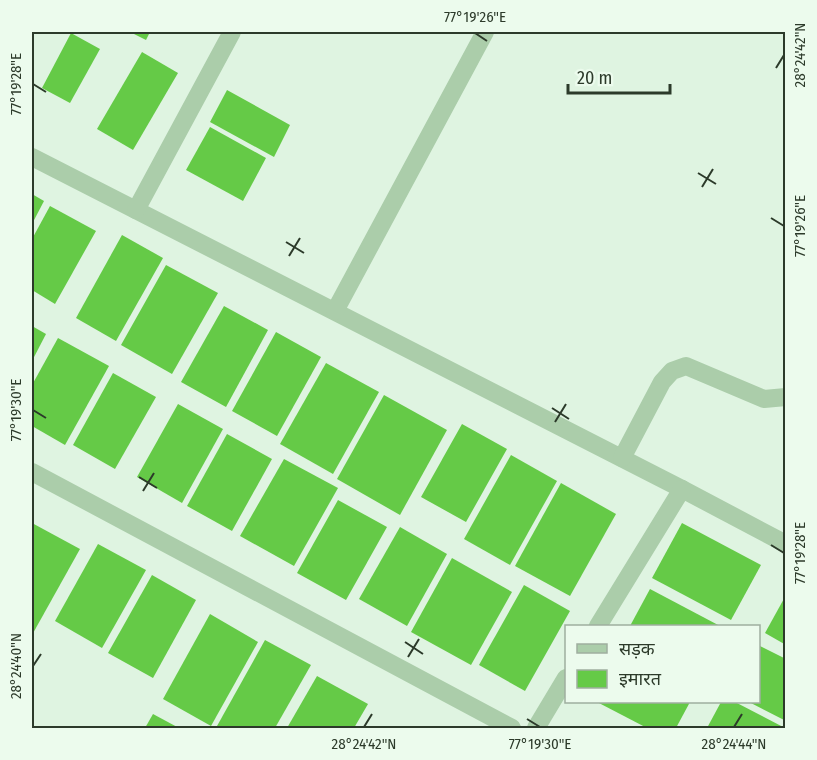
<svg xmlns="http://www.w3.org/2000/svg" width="817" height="760" font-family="'Fira Sans Condensed','Noto Sans Devanagari',sans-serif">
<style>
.building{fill:#65ca47}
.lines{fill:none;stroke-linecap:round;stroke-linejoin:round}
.minor{stroke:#abcdaa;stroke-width:18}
.ticks{fill:none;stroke:#2c3a2a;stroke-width:2}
.neatline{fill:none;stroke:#2c3a2a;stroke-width:2}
.ticks-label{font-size:15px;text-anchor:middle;fill:#2c3a2a}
</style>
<rect width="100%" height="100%" fill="#dff4e1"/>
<!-- building -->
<g class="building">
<path d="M 130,32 L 150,32 L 146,40 Z"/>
<path d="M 71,33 L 100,49 L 70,103 L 42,88 Z"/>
<path d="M 142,52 L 178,73 L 133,150 L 97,129 Z"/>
<path d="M 227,90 L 290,125 L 274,157 L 210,122 Z"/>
<path d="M 210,127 L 266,158 L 243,201 L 186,170 Z"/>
<path d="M 32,194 L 44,201 L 32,224 Z"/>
<path d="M 50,206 L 96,231 L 55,304 L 32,290 L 32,239 Z"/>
<path d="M 122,235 L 163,258 L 116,341 L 76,318 Z"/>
<path d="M 166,265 L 218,293 L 172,374 L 121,345 Z"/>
<path d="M 224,306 L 268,330 L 226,407 L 181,382 Z"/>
<path d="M 32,326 L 46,334 L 32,361 Z"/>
<path d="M 276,332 L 321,357 L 277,436 L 232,411 Z"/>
<path d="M 58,338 L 109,366 L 65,445 L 32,426 L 32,385 Z"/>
<path d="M 326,363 L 379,392 L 333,474 L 280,444 Z"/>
<path d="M 113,373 L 156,397 L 115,469 L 73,445 Z"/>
<path d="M 384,395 L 447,430 L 400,515 L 337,479 Z"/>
<path d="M 178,404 L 223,429 L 182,503 L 137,477 Z"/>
<path d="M 462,424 L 507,449 L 466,522 L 421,497 Z"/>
<path d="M 227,434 L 272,459 L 232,531 L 187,506 Z"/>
<path d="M 511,455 L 557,481 L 510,565 L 464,539 Z"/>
<path d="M 284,459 L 338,488 L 294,566 L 240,536 Z"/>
<path d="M 561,483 L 616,514 L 570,596 L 515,566 Z"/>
<path d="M 338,500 L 387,527 L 346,600 L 297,573 Z"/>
<path d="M 32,523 L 80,549 L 32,635 Z"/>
<path d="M 682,523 L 761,565 L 731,620 L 652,578 Z"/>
<path d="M 400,527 L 447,554 L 407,626 L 359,599 Z"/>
<path d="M 98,544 L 146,570 L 102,648 L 55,621 Z"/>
<path d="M 452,558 L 512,592 L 471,665 L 411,632 Z"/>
<path d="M 152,575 L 196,600 L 153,678 L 108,653 Z"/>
<path d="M 524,585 L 570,611 L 525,691 L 479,665 Z"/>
<path d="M 650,589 L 720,626 L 630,626 Z"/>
<path d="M 786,595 L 786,645 L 765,633 Z"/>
<path d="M 210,614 L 258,642 L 211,726 L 163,699 Z"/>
<path d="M 265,640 L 311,665 L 275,728 L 222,728 L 217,726 Z"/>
<path d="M 758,645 L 786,659 L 786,721 L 749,702 L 758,702 Z"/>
<path d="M 317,676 L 368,704 L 354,728 L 287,728 Z"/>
<path d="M 597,702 L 690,702 L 676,728 L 647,728 Z"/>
<path d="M 721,702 L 735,702 L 785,728 L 707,728 Z"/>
<path d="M 153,714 L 179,728 L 145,728 Z"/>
</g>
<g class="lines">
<!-- minor -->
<g class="minor">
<path d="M 32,157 L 682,489 L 786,544"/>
<path d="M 136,210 L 232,32"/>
<path d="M 335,311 L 485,32"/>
<path d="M 622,458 L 662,382 L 672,371 L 686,366 L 764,399 L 786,397"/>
<path d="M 32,472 L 512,728"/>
<path d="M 598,626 L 682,489"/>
<path d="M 536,728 L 566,678"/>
</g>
</g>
<!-- ticks -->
<path class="ticks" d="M 475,33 L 487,41M 776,68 L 784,55M 33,84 L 46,92M 698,173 L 716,184M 702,187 L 713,169M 771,218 L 784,226M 286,242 L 304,253M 289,256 L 300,238M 552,408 L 569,419M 33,410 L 46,418M 555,422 L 566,404M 139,477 L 157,488M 143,491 L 154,473M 771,545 L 784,553M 405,642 L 423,654M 408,657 L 419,639M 33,666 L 41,654M 527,719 L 540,727M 364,727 L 372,714M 734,727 L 742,714"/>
<!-- border -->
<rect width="817" height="760" fill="none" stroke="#ecfbed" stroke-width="66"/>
<!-- legend -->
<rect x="565" y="625" width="195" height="78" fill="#ecfbed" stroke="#9fae9f" stroke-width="1.5"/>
<rect x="577" y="644" width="30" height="9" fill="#abcdaa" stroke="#9fae9f" stroke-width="1.5"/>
<text x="619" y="655" font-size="18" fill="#2c3a2a">सड़क</text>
<rect x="577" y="670" width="30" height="18" fill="#65ca47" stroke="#9fae9f" stroke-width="1.5"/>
<text x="619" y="685" font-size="18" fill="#2c3a2a">इमारत</text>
<!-- scale -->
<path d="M568 84v9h102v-9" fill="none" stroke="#2c3a2a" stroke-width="3"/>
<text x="577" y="84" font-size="18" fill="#2c3a2a" stroke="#ecfbed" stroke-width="4.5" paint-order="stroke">20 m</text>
<rect x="33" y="33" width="751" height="694" class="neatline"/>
<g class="ticks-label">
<text x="475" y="22">77°19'26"E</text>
<text transform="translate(800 55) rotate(-90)" y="5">28°24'42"N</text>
<text transform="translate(16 84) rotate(-90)" y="5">77°19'28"E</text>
<text transform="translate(800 226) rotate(-90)" y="5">77°19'26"E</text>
<text transform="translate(16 410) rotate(-90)" y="5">77°19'30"E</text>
<text transform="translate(800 553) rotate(-90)" y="5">77°19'28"E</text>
<text transform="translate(16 666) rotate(-90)" y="5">28°24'40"N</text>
<text x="364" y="749">28°24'42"N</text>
<text x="540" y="749">77°19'30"E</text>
<text x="734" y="749">28°24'44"N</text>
</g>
</svg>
